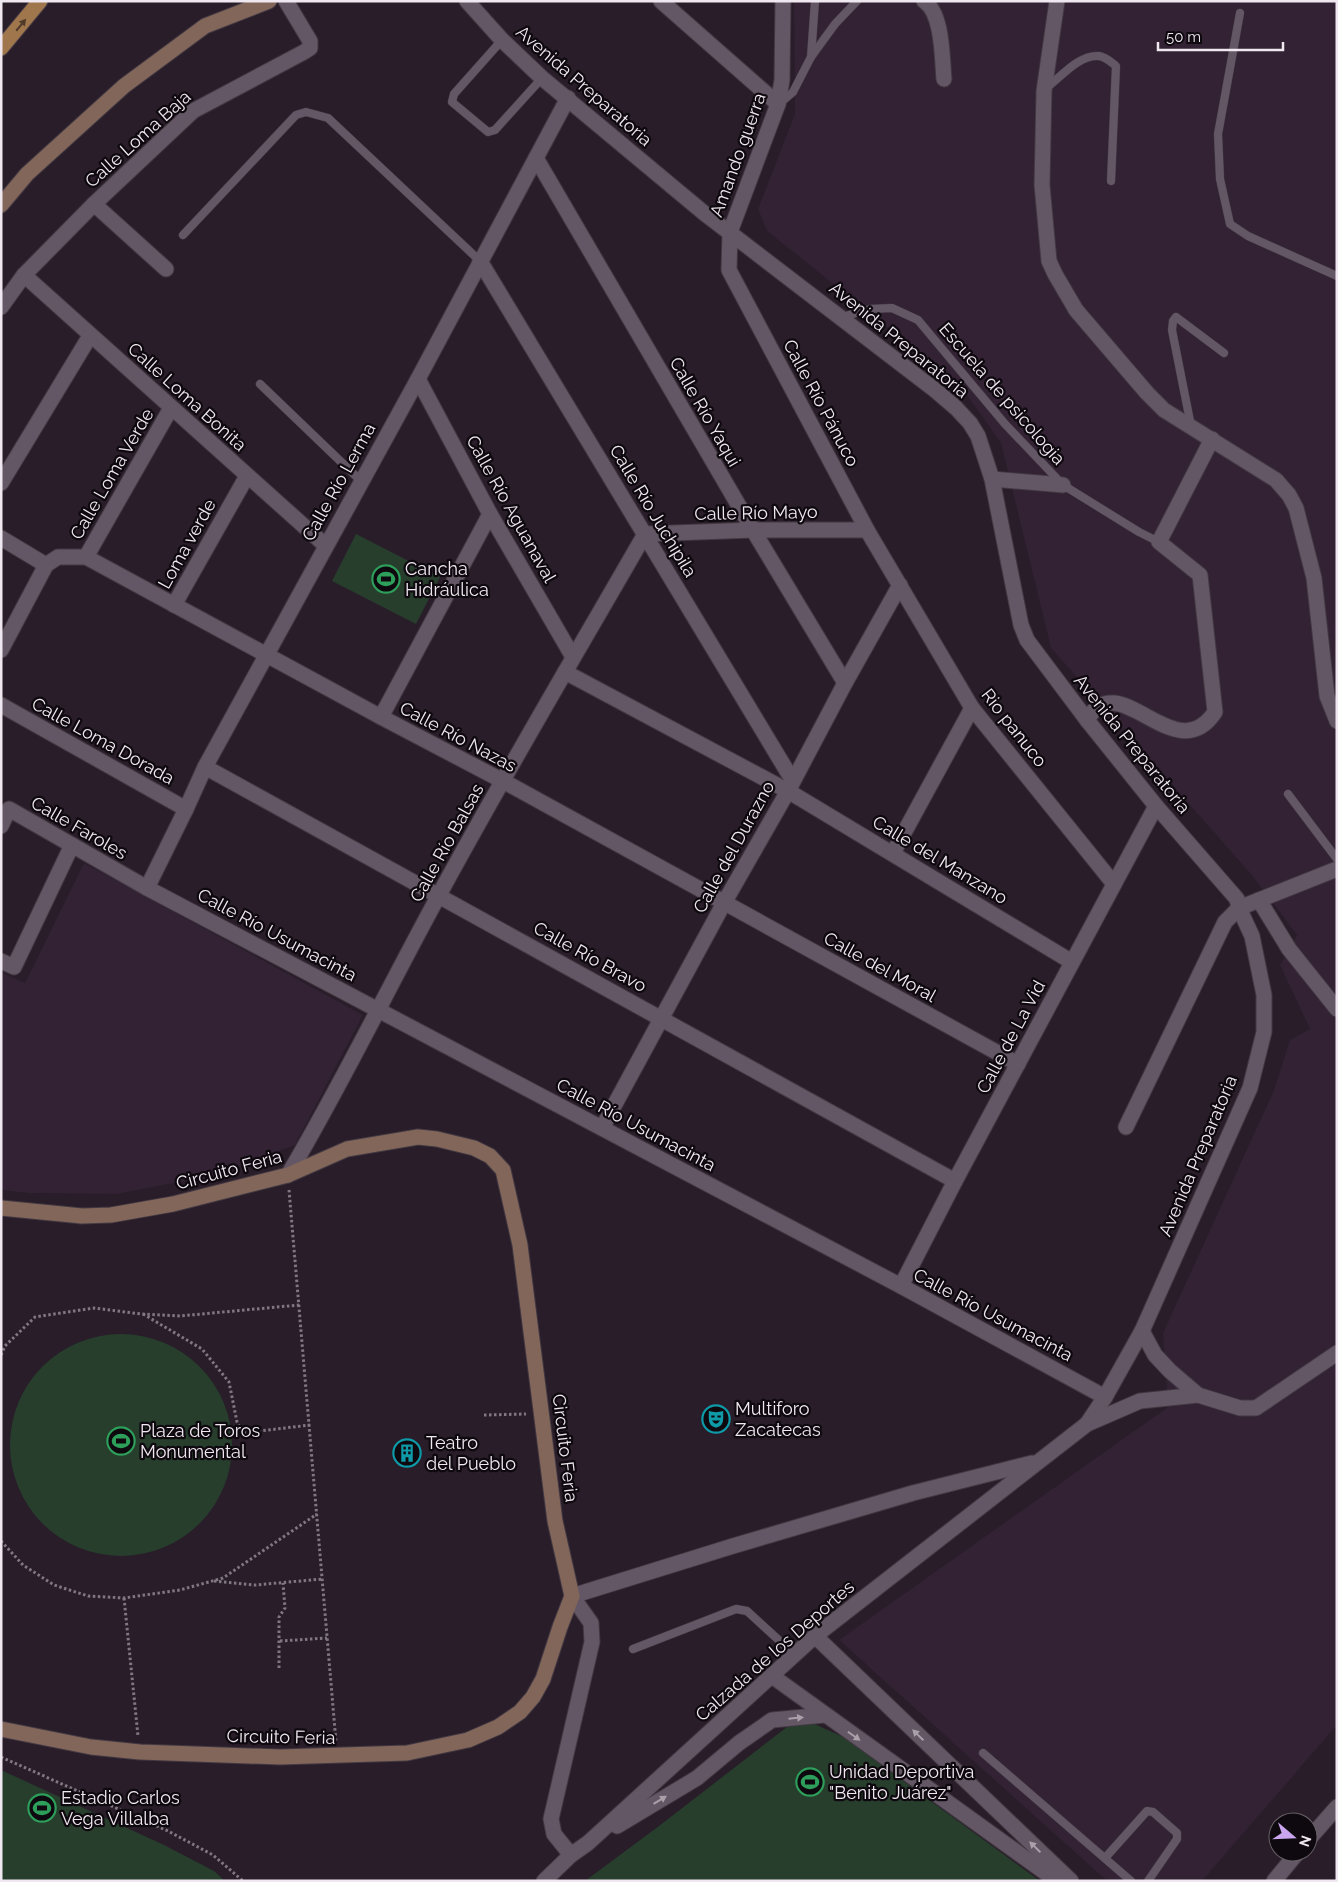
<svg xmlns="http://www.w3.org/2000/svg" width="1338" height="1882" font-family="Raleway,sans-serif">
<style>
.built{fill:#322233}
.green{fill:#273e2d}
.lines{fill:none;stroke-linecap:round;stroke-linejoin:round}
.lane-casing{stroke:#423842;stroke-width:9}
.street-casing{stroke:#423842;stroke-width:17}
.secondary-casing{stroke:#423842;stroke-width:17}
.primary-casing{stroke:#423842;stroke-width:17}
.path{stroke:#817781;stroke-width:3;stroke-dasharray:2.5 2.5;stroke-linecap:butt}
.lane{stroke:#645765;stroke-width:8}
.street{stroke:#645765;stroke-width:15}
.secondary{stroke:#826659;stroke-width:15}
.primary{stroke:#a0764c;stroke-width:15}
.oneway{fill:#503a2a}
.oneway2{fill:#aaa0aa}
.labels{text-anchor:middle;stroke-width:4.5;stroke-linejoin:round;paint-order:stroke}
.street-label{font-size:18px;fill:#f0e8f0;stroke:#0e090e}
.poi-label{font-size:18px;fill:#f0e8f0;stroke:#0e090e;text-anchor:start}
</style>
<rect width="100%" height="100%" fill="#281d29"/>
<!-- built -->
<g class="built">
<path d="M 794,1 L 1337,1 L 1337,1725 L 1202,1881 L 1107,1881 L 839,1640 L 1168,1407 L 1163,1333 L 1274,1090 L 1290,1040 L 1310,1029 L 1280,965 L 1297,935 L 1251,874 L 1051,648 L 1001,443 L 959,384 L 767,231 L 758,209 L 795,114 Z"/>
<path d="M 84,863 L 363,1015 L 295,1145 L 215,1175 L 117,1194 L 29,1193 L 1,1190 L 1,972 L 25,983 Z"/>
</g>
<!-- green -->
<g class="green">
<path d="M 356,534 L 440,577 L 416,624 L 332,581 Z"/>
<circle cx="121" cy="1445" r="111"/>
<path d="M 796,1720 L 808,1721 L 843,1737 L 1040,1881 L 585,1881 L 659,1826 Z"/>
<path d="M 1,1770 L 164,1845 L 214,1871 L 225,1881 L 1,1881 Z"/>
</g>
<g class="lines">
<!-- lane casing -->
<g class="lane-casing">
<g id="lane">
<path d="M 1240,13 L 1218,134 L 1220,179 L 1230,224 L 1248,236 L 1337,276"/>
<path d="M 502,40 L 454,94 L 452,102 L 488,132 L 495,130 L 542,78"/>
<path d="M 811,57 L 815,1"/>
<path d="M 1045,89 C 1060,78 1079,54 1099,56 C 1106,57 1111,62 1116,66 L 1111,181"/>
<path d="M 779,104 L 793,92 L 811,57 L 835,24 L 857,1"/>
<path d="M 183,235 L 296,115 L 306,112 L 328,118 L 480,261"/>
<path d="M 842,317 L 870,309 L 892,308 L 918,320 L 1005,424 L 1063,485 L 1139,532 L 1159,542"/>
<path d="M 260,384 L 361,481"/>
<path d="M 1191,426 L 1172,330 L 1173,321 L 1176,317 L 1224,353"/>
<path d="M 1288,794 L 1337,859"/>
<path d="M 633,1649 L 736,1609 L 747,1611 L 795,1655"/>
<path d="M 983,1753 L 1131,1881"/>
<path d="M 1105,1858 L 1147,1811 L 1153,1812 L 1177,1833 L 1177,1839 L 1148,1881"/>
</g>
</g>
<!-- street casing -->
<g class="street-casing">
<g id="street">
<path d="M 467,1 L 502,40 L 542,78 L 704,213 L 935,390 L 956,408 L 970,423 L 978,436 L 992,479 L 1021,625 L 1027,640 L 1087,720 L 1156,806 L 1237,899 L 1239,908 L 1252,936 L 1264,995 L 1264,1032 L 1250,1088 L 1142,1331 L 1105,1397 L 1087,1424"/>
<path d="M 661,1 L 778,104"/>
<path d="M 783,1 L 782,80 L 778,104 L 730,232 L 729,270 L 867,530 L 972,708 L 1114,884"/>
<path d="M 924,1 C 943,13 942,59 944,79"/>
<path d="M 1057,1 L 1044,91 L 1042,185 L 1049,261 L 1055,274 L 1076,310 L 1147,393 L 1164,410 L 1276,480 L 1289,495 L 1296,508 L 1314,578 L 1327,696 L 1337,721"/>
<path d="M 536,158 L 753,530 L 845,683"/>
<path d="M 94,204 L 166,269"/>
<path d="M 480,261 L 793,781"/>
<path d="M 24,275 L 325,545"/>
<path d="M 1,307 L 24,275 L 94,204 L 193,111 L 304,52 L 310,48 L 310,41 L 286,1"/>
<path d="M 418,379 L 490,514 L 573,657"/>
<path d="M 992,479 L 1063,485"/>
<path d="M 1,483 L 90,336"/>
<path d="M 1,538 L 46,565"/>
<path d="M 86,557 L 171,408"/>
<path d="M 174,605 L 247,476"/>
<path d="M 1,650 L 46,565 L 58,557 L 86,557 L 381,717 L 503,781 L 1018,1064"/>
<path d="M 565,672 L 788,791 L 1072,962"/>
<path d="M 1,705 L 186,809"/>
<path d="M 381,717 L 490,514"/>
<path d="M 1087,720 C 1119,663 1175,772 1215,712 L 1200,575 L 1159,542 L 1212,439"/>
<path d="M 205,767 L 955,1181"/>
<path d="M 1,826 L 9,809 L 147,888 L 901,1286 L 1105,1397"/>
<path d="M 893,853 L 972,708"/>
<path d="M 147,888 L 186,809 L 205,767 L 418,379 L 568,98"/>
<path d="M 1259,900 L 1289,949 L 1337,1009"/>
<path d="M 1,961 L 14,967 L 72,845"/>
<path d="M 1126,1127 L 1225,922 L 1239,908 L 1337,869"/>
<path d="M 602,1128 L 724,903 L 788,791 L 845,683 L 900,585"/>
<path d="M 288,1175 C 342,1084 388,988 439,895 C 505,773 576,654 645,534 L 753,530 L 867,530"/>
<path d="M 901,1286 L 955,1181 L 1156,806"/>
<path d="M 1142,1331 L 1155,1355 L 1170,1371 L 1198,1395"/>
<path d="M 815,1636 L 1071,1881"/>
<path d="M 772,1676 L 1057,1881"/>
<path d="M 617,1826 L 697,1778 L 739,1743 L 772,1720 L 825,1715"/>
<path d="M 1308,1840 L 1337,1807"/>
<path d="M 571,1855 L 554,1834 L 551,1819 L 592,1642 L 591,1623 L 572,1596 L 733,1546 L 913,1493 L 1032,1463"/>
<path d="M 544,1881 L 571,1855 L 588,1843 L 815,1636 L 1087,1424 L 1140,1401 L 1198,1395 L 1240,1408 L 1256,1408 L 1337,1353"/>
<path d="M 1274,1881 L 1298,1852"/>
</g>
</g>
<!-- secondary casing -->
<g class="secondary-casing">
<g id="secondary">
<path d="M 1,205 L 27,174 L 124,86 L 205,26 L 269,1"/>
<path d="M 1,1208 L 82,1216 L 111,1215 L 173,1204 L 288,1175 L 347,1149 L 418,1137 L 437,1139 L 474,1148 L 490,1156 L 503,1170 L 520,1245 L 555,1521 L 572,1596 L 560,1627 L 543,1679 L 533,1697 L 520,1712 L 498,1727 L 468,1740 L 407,1753 L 280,1757 L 140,1752 L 91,1747 L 1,1729"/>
</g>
</g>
<!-- primary casing -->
<g class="primary-casing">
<path id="primary" d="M 1,48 L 40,1"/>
</g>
<!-- path -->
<g class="path">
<path d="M 289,1190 L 336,1742"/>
<path d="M 143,1314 L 202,1349 L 229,1382 L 237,1422 L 243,1433 L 310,1425"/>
<path d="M 1,1355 L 5,1346 L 35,1317 L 94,1308 L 141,1314 L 180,1316 L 299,1305"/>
<path d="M 484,1415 L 526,1414"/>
<path d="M 1,1541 L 23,1565 L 54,1585 L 88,1596 L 124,1598 L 180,1590 L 223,1578 L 317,1514"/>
<path d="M 214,1581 L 255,1585 L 323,1579"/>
<path d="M 124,1598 L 138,1736"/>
<path d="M 280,1641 L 327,1638"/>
<path d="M 279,1668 L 279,1617 L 285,1608 L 283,1583"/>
<path d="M 1,1757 L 168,1831 L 213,1855 L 243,1881"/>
</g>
<!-- lane -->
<use href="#lane" class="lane"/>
<!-- street -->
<use href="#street" class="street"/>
<!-- secondary -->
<use href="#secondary" class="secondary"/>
<!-- primary -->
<use href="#primary" class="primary"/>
</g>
<!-- one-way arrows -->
<defs><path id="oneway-solid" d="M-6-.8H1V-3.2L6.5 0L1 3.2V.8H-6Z" transform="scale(1.25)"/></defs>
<use class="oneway" href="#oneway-solid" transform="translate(21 25) rotate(-50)"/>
<g class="oneway2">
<use href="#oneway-solid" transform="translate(796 1718) rotate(-6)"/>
<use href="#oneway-solid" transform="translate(918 1735) rotate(-136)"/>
<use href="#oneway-solid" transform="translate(854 1736) rotate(35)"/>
<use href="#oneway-solid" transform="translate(660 1800) rotate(-31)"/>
<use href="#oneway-solid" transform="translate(1035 1847) rotate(-136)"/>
</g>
<!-- icons -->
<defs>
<g id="stadium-ring" transform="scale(1.4375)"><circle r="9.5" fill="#0e090e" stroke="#2e9e5b" stroke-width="1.5"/><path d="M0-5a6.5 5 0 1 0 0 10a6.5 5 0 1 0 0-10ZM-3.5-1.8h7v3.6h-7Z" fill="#2e9e5b"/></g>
<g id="theatre-ring" transform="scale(1.4375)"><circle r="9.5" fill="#0e090e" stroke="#0f9aa8" stroke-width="1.5"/><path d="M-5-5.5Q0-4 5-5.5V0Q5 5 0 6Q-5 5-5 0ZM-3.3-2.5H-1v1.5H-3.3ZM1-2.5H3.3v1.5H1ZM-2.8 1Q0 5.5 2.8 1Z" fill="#0f9aa8"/></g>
<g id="building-ring" transform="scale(1.4375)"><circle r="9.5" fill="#0e090e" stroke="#0f9aa8" stroke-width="1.5"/><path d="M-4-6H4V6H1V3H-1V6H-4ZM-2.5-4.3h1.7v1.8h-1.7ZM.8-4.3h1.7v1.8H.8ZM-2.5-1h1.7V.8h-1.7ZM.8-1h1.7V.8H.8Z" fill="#0f9aa8"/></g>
</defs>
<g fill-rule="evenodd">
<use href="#stadium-ring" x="386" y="579"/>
<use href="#theatre-ring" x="716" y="1419"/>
<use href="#stadium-ring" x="121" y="1441"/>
<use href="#building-ring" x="407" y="1453"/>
<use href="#stadium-ring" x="810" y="1782"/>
<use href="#stadium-ring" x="42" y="1808"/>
</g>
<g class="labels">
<!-- street labels -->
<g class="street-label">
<text transform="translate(584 86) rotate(41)" y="6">Avenida Preparatoria</text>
<text transform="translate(138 139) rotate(-42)" y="6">Calle Loma Baja</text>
<text transform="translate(738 155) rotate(-70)" y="6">Amando guerra</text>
<text transform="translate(899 340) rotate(39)" y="6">Avenida Preparatoria</text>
<text transform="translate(1002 394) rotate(49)" y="6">Escuela de psicologia</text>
<text transform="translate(187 397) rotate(42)" y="6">Calle Loma Bonita</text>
<text transform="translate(821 403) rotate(62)" y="6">Calle Río Pánuco</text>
<text transform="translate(705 412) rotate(60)" y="6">Calle Río Yaqui</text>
<text transform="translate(112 474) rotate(-60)" y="6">Calle Loma Verde</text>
<text transform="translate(339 482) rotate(-61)" y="6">Calle Río Lerma</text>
<text transform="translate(511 509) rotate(61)" y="6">Calle Río Aguanaval</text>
<text transform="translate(653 511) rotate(59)" y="6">Calle Río Juchipila</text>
<text transform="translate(756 513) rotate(-1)" y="6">Calle Río Mayo</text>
<text transform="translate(187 544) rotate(-61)" y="6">Loma verde</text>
<text transform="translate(1014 728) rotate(52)" y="6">Rio panuco</text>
<text transform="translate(458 737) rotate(28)" y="6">Calle Río Nazas</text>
<text transform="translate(103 741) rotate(29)" y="6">Calle Loma Dorada</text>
<text transform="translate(1132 744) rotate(51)" y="6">Avenida Preparatoria</text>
<text transform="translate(79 828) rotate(30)" y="6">Calle Faroles</text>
<text transform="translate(447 843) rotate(-61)" y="6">Calle Río Balsas</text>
<text transform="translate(734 847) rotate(-61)" y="6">Calle del Durazno</text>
<text transform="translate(940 860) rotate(31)" y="6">Calle del Manzano</text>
<text transform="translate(277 935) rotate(28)" y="6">Calle Río Usumacinta</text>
<text transform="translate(590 957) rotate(29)" y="6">Calle Río Bravo</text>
<text transform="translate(880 967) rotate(29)" y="6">Calle del Moral</text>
<text transform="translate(1011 1037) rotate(-62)" y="6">Calle de La Vid</text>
<text transform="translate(636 1125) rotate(28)" y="6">Calle Río Usumacinta</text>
<text transform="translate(1198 1156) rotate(-67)" y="6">Avenida Preparatoria</text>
<text transform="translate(229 1170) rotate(-15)" y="6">Circuito Feria</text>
<text transform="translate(993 1315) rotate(28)" y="6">Calle Río Usumacinta</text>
<text transform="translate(565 1448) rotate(83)" y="6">Circuito Feria</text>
<text transform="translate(775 1651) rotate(-41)" y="6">Calzada de los Deportes</text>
<text transform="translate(281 1737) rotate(1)" y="6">Circuito Feria</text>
</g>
<!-- poi labels -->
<g class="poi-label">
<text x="405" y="575">Cancha<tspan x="405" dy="21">Hidráulica</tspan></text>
<text x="735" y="1415">Multiforo<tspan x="735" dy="21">Zacatecas</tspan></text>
<text x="140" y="1437">Plaza de Toros<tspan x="140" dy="21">Monumental</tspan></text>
<text x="426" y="1449">Teatro<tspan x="426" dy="21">del Pueblo</tspan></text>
<text x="829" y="1778">Unidad Deportiva<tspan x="829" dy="21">"Benito Juárez"</tspan></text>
<text x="61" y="1804">Estadio Carlos<tspan x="61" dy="21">Vega Villalba</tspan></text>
</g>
</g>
<!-- border -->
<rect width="1338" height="1882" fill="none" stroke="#f0e8f0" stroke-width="5"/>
<!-- north arrow -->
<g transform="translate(1293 1837) rotate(109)"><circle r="24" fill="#0e090e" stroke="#686268"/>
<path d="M0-4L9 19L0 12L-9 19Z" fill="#c8a5ee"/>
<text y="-8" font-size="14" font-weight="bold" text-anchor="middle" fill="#f0e8f0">N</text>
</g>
<!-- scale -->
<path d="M1158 42v8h125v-8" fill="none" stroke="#f0e8f0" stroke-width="2.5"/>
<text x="1166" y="42" font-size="15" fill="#f0e8f0" stroke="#0e090e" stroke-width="4" paint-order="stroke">50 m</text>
</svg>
